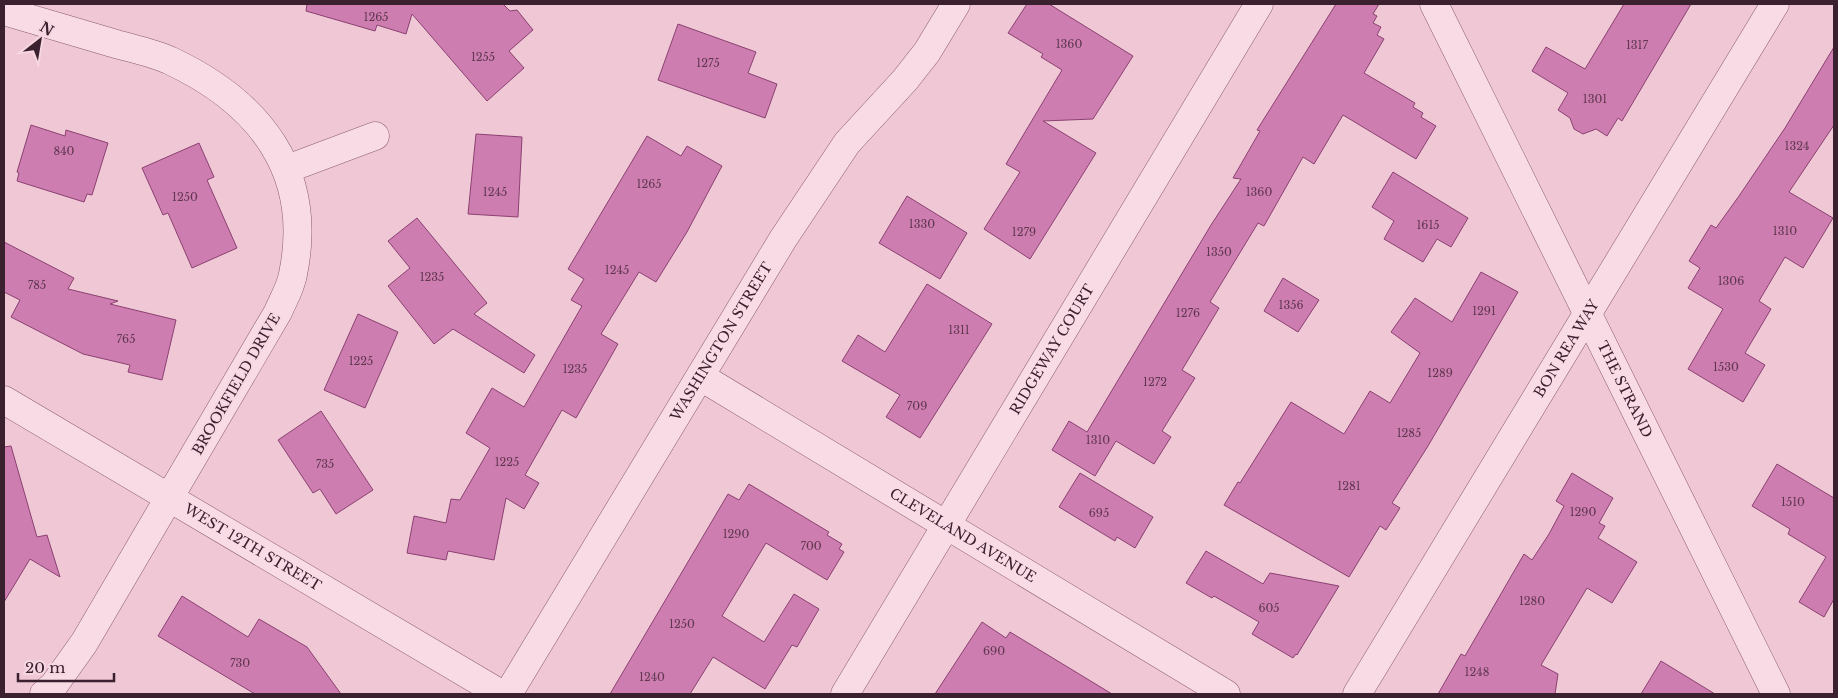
<svg xmlns="http://www.w3.org/2000/svg" width="1838" height="698" font-family="'Libre Baskerville',serif">
<style>
.building{fill:#cd7db0;stroke:#8b4171}
.lines{fill:none;stroke-linecap:round;stroke-linejoin:round}
.minor-casing{stroke:#8b5c74;stroke-width:29}
.minor{stroke:#f9dbe5;stroke-width:28}
.labels{text-anchor:middle;stroke-width:4;stroke-linejoin:round;paint-order:stroke}
.number-label{font-size:11px;fill:#60374f}
.street-label{font-size:14px;fill:#3b202f;stroke:#f6d7e1}
</style>
<rect width="100%" height="100%" fill="#efc7d5"/>
<!-- building -->
<g class="building">
<path d="M 307,4 L 503,4 L 510,11 L 517,10 L 533,30 L 509,51 L 524,68 L 487,101 L 412,14 L 406,34 L 377,25 L 375,31 L 306,11 Z"/>
<path d="M 1027,4 L 1049,4 L 1133,56 L 1093,119 L 1043,121 L 1096,153 L 1030,259 L 984,229 L 1020,172 L 1006,164 L 1062,70 L 1041,57 L 1043,54 L 1008,33 Z"/>
<path d="M 1336,4 L 1379,4 L 1373,14 L 1377,16 L 1373,23 L 1381,27 L 1377,35 L 1384,39 L 1364,73 L 1415,103 L 1413,107 L 1423,113 L 1421,117 L 1436,126 L 1416,159 L 1343,115 L 1314,164 L 1303,157 L 1264,226 L 1258,223 L 1210,302 L 1219,308 L 1182,370 L 1195,378 L 1162,431 L 1171,437 L 1154,464 L 1116,441 L 1095,476 L 1052,450 L 1069,421 L 1087,432 L 1211,225 L 1241,179 L 1233,178 L 1260,131 L 1257,130 Z"/>
<path d="M 1624,4 L 1691,4 L 1622,121 L 1618,118 L 1607,136 L 1596,129 L 1583,134 L 1574,129 L 1570,118 L 1558,110 L 1568,93 L 1532,71 L 1546,47 L 1585,69 Z"/>
<path d="M 678,24 L 756,52 L 748,73 L 777,84 L 765,118 L 658,80 Z"/>
<path d="M 1834,47 L 1834,125 L 1789,192 L 1833,218 L 1803,268 L 1785,257 L 1759,301 L 1771,309 L 1745,353 L 1765,365 L 1743,402 L 1688,369 L 1723,309 L 1688,288 L 1700,268 L 1689,261 L 1711,225 L 1716,228 L 1739,196 L 1785,128 Z"/>
<path d="M 31,125 L 65,136 L 66,130 L 108,143 L 92,195 L 87,194 L 84,202 L 17,181 L 19,173 L 17,172 Z"/>
<path d="M 476,134 L 522,137 L 518,217 L 468,214 Z"/>
<path d="M 647,136 L 681,156 L 687,146 L 722,166 L 687,232 L 656,282 L 639,272 L 601,334 L 618,344 L 576,418 L 562,410 L 525,475 L 539,483 L 524,509 L 506,498 L 494,560 L 448,551 L 446,560 L 407,553 L 414,516 L 446,523 L 451,499 L 460,500 L 490,448 L 466,433 L 492,388 L 524,407 L 582,306 L 571,300 L 584,279 L 568,269 Z"/>
<path d="M 199,143 L 214,177 L 207,180 L 237,248 L 192,268 L 168,213 L 163,215 L 142,168 Z"/>
<path d="M 1393,172 L 1468,218 L 1451,247 L 1437,239 L 1423,262 L 1384,239 L 1394,221 L 1372,207 Z"/>
<path d="M 907,196 L 967,233 L 940,279 L 879,243 Z"/>
<path d="M 417,218 L 487,303 L 474,314 L 535,355 L 524,373 L 453,329 L 434,344 L 388,286 L 410,268 L 388,241 Z"/>
<path d="M 4,242 L 74,278 L 68,289 L 118,301 L 110,304 L 176,320 L 162,380 L 128,372 L 130,365 L 83,354 L 11,317 L 20,300 L 4,292 Z"/>
<path d="M 1481,272 L 1518,292 L 1428,446 L 1392,503 L 1400,508 L 1386,530 L 1380,526 L 1349,577 L 1224,505 L 1238,482 L 1240,483 L 1291,402 L 1344,434 L 1370,391 L 1390,403 L 1420,353 L 1391,332 L 1415,298 L 1452,322 Z"/>
<path d="M 1283,278 L 1319,300 L 1298,332 L 1264,311 Z"/>
<path d="M 927,284 L 992,324 L 920,438 L 886,417 L 900,395 L 842,361 L 858,335 L 885,352 Z"/>
<path d="M 358,314 L 398,332 L 365,408 L 324,390 Z"/>
<path d="M 321,411 L 373,490 L 336,514 L 320,489 L 313,493 L 278,440 Z"/>
<path d="M 11,446 L 37,537 L 47,535 L 60,577 L 30,559 L 4,602 L 4,447 Z"/>
<path d="M 1777,464 L 1834,498 L 1834,599 L 1824,617 L 1799,602 L 1826,557 L 1788,534 L 1790,529 L 1752,506 Z"/>
<path d="M 1080,473 L 1153,517 L 1135,548 L 1117,537 L 1115,541 L 1059,507 Z"/>
<path d="M 1572,473 L 1613,498 L 1599,523 L 1605,526 L 1598,538 L 1637,562 L 1612,603 L 1587,588 L 1541,665 L 1558,674 L 1555,694 L 1438,694 L 1461,654 L 1465,656 L 1524,554 L 1532,560 L 1549,534 L 1564,506 L 1556,501 Z"/>
<path d="M 749,484 L 829,532 L 827,535 L 842,544 L 839,549 L 844,552 L 827,580 L 766,543 L 722,616 L 764,642 L 794,594 L 819,609 L 797,647 L 792,645 L 765,689 L 713,657 L 690,694 L 610,694 L 728,494 L 739,500 Z"/>
<path d="M 1206,551 L 1263,584 L 1270,573 L 1339,586 L 1297,655 L 1296,654 L 1293,658 L 1252,634 L 1259,622 L 1214,596 L 1212,598 L 1186,583 Z"/>
<path d="M 182,596 L 248,637 L 259,619 L 307,647 L 341,694 L 255,694 L 158,636 Z"/>
<path d="M 982,622 L 1006,638 L 1010,632 L 1112,694 L 935,694 Z"/>
<path d="M 1661,661 L 1715,694 L 1641,694 Z"/>
</g>
<g class="lines">
<!-- minor casing -->
<g class="minor-casing">
<g id="minor">
<path id="s1" d="M 1434,4 L 1776,694"/>
<path d="M 4,11 C 41,22 79,33 116,44 C 134,49 154,53 171,61 C 260,103 314,172 293,274 C 291,287 283,300 278,312 L 84,643 L 54,685 L 44,694"/>
<path d="M 287,169 L 375,136"/>
<path id="s2" d="M 701,377 L 1226,694"/>
<path id="s3" d="M 4,400 L 501,694"/>
<path id="s4" d="M 508,694 L 783,239 L 847,143 L 905,80 L 927,52 L 956,4"/>
<path id="s5" d="M 845,694 L 1259,4"/>
<path id="s6" d="M 1357,694 L 1775,4"/>
</g>
</g>
<!-- minor -->
<use href="#minor" class="minor"/>
</g>
<g class="labels">
<!-- number labels -->
<g class="number-label">
<text x="376" y="21">1265</text>
<text x="1069" y="48">1360</text>
<text x="1637" y="49">1317</text>
<text x="483" y="61">1255</text>
<text x="708" y="67">1275</text>
<text x="1595" y="103">1301</text>
<text x="1797" y="150">1324</text>
<text x="64" y="155">840</text>
<text x="649" y="188">1265</text>
<text x="495" y="196">1245</text>
<text x="1259" y="196">1360</text>
<text x="185" y="201">1250</text>
<text x="922" y="228">1330</text>
<text x="1428" y="229">1615</text>
<text x="1785" y="235">1310</text>
<text x="1024" y="236">1279</text>
<text x="1219" y="256">1350</text>
<text x="617" y="274">1245</text>
<text x="432" y="281">1235</text>
<text x="1731" y="285">1306</text>
<text x="37" y="289">785</text>
<text x="1291" y="309">1356</text>
<text x="1484" y="315">1291</text>
<text x="1188" y="317">1276</text>
<text x="959" y="334">1311</text>
<text x="126" y="343">765</text>
<text x="361" y="365">1225</text>
<text x="1726" y="371">1530</text>
<text x="575" y="373">1235</text>
<text x="1440" y="377">1289</text>
<text x="1155" y="386">1272</text>
<text x="917" y="410">709</text>
<text x="1409" y="437">1285</text>
<text x="1098" y="444">1310</text>
<text x="507" y="466">1225</text>
<text x="325" y="468">735</text>
<text x="1349" y="490">1281</text>
<text x="1793" y="506">1510</text>
<text x="1583" y="516">1290</text>
<text x="1099" y="517">695</text>
<text x="736" y="538">1290</text>
<text x="811" y="550">700</text>
<text x="1532" y="605">1280</text>
<text x="1269" y="612">605</text>
<text x="682" y="628">1250</text>
<text x="994" y="655">690</text>
<text x="240" y="667">730</text>
<text x="1477" y="676">1248</text>
<text x="652" y="681">1240</text>
</g>
<!-- street labels -->
<g class="street-label">
<text dy="5" stroke="none"><textPath href="#s4" startOffset="412">WASHINGTON STREET</textPath></text>
<text dy="5" stroke="none"><textPath href="#s6" startOffset="404">BON REA WAY</textPath></text>
<text dy="5" stroke="none"><textPath href="#s5" startOffset="402">RIDGEWAY COURT</textPath></text>
<text transform="translate(236 384) rotate(-60)" y="5">BROOKFIELD DRIVE</text>
<text dy="5" stroke="none"><textPath href="#s1" startOffset="430">THE STRAND</textPath></text>
<text dy="5" stroke="none"><textPath href="#s2" startOffset="306">CLEVELAND AVENUE</textPath></text>
<text dy="5" stroke="none"><textPath href="#s3" startOffset="289">WEST 12TH STREET</textPath></text>
</g>
</g>
<!-- border -->
<rect width="1838" height="698" fill="none" stroke="#3b202f" stroke-width="10"/>
<!-- north arrow -->
<g transform="translate(40 40) rotate(31)" stroke="#f6d7e1" stroke-width="4" paint-order="stroke">
<path d="M0-4L9 19L0 12L-9 19Z" fill="#3b202f"/>
<text y="-8" font-size="14" font-weight="bold" text-anchor="middle" fill="#3b202f">N</text>
</g>
<!-- scale -->
<path d="M18 673v8h96v-8" fill="none" stroke="#3b202f" stroke-width="2.5"/>
<text x="25" y="673" font-size="15" fill="#3b202f" stroke="#f6d7e1" stroke-width="4" paint-order="stroke">20 m</text>
</svg>
